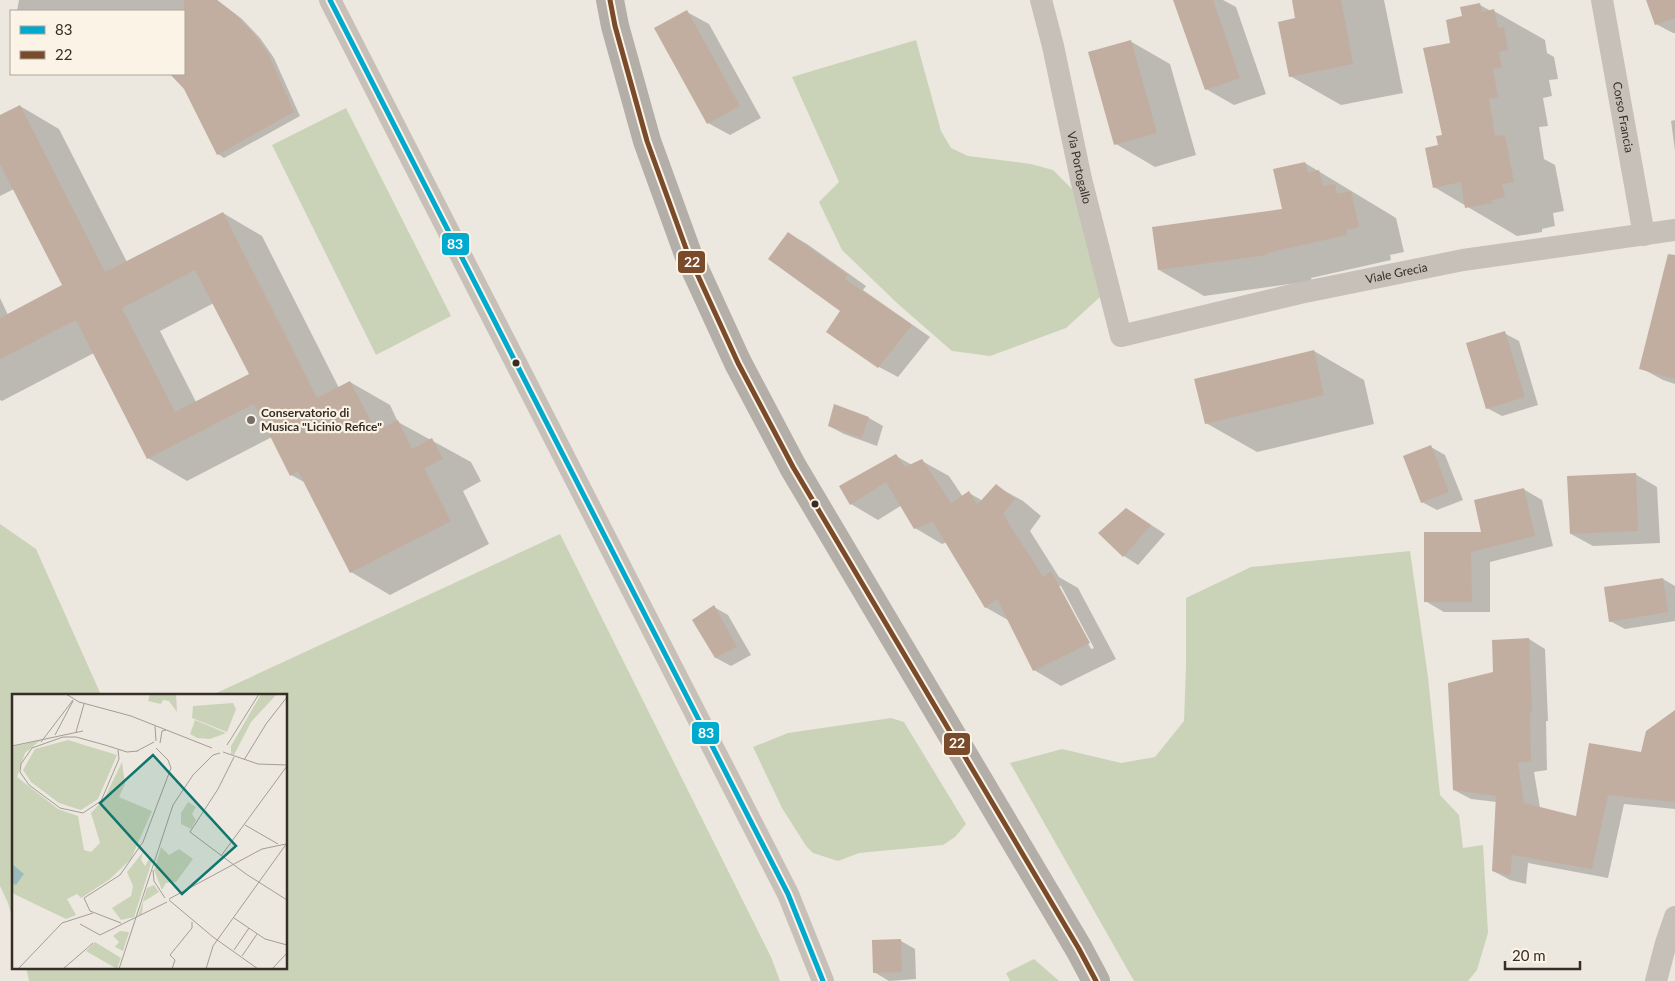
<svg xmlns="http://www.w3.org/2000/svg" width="1675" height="981" font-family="Lato,sans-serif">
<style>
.green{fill:#cad3b8}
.shadow{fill:#0003;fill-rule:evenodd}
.building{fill:#c1aea0;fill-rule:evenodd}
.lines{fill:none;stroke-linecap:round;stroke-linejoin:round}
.street{stroke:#c6c0b8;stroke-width:22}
.primary{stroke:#b4aea8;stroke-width:28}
.bus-1-casing{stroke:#faf3e6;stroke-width:9}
.bus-2-casing{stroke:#faf3e6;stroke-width:9}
.bus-1{stroke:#00a9ce;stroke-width:5}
.bus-2{stroke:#7a4b2a;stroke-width:5}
.bus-dot{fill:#362d27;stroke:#faf3e6;stroke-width:2}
.poi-dot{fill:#766e67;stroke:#faf3e6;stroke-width:2}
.labels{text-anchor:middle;stroke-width:4.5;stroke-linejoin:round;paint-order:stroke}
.street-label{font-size:12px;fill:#362d27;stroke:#faf3e6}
.poi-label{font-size:12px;font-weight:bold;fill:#362d27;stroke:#faf3e6;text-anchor:start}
.inset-road{fill:none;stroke:#a39d95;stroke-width:1}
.view{fill:#0f766e;fill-opacity:0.15;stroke:#0f766e;stroke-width:2.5}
.inset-edge{fill:none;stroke:#362d27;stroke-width:2.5}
.line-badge{stroke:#faf3e6;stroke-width:2}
.badge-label{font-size:14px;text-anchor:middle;font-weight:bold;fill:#fff}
</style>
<rect width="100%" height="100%" fill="#ece8df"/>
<!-- green -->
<g class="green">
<path d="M 916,40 L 941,131 L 951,148 L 968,156 L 1031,164 L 1053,170 L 1073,190 L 1100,297 L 1066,328 L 990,356 L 952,351 L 898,304 L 842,250 L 819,202 L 839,182 L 792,77 Z"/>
<path d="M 346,108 L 451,316 L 376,355 L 272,145 Z"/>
<path d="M 0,524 L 36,549 L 101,695 L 14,695 L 14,925 L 8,903 L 0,886 Z"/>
<path d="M 560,534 L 771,957 L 780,981 L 29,981 L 26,967 L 286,967 L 286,695 L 212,695 Z"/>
<path d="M 1410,551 L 1428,677 L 1440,795 L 1459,815 L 1463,848 L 1483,845 L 1488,933 L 1477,970 L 1468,981 L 1134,981 L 1010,763 L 1062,749 L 1121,763 L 1155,757 L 1184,721 L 1186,667 L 1186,598 L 1251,567 Z"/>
<path d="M 891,718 L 904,722 L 966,824 L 955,837 L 943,845 L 859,853 L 838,861 L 813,853 L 806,846 L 782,808 L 753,747 L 788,733 Z"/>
<path d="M 1034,959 L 1058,980 L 1059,981 L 1010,981 L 1006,973 Z"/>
</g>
<!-- shadow -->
<g class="shadow">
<path d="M 19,0 L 217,0 L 242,19 L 260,38 L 274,58 L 300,116 L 224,158 L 218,154 L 185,88 L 170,74 L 184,74 L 184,11 L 17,11 Z"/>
<path d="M 1175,0 L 1223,0 L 1236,7 L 1266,94 L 1234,105 L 1206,89 Z"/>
<path d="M 1293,0 L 1384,0 L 1403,93 L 1341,105 L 1290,76 L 1297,19 Z"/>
<path d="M 1648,0 L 1675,0 L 1675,33 L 1673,33 L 1656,24 Z"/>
<path d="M 1480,5 L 1491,11 L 1494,11 L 1545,40 L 1547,53 L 1554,57 L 1558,79 L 1549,80 L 1552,96 L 1543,98 L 1548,126 L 1539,127 L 1544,159 L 1555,165 L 1564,211 L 1553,213 L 1555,226 L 1542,229 L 1542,232 L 1517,236 L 1434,187 L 1440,146 L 1443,136 L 1452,44 L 1463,17 Z"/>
<path d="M 687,12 L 709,24 L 761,118 L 730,135 L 708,123 Z"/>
<path d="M 1130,41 L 1170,64 L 1196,155 L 1155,167 L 1116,144 Z"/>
<path d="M 20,106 L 59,129 L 127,262 L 223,213 L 262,236 L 339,388 L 350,382 L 390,405 L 398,422 L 471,462 L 481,481 L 463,491 L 489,544 L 390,595 L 351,572 L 306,483 L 291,475 L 272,437 L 187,481 L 148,458 L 94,353 L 2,401 L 0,400 L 0,298 L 8,315 L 64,286 L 14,189 L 0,196 L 0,116 ZM 214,303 L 250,374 L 196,402 L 160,331 Z"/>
<path d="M 1675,120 L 1675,151 L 1671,121 Z"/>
<path d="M 1305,163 L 1396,218 L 1404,252 L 1390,255 L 1391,260 L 1311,278 L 1312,281 L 1204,296 L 1159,270 L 1283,211 Z"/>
<path d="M 788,233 L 807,244 L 866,286 L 863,290 L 930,337 L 898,377 L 879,367 Z"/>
<path d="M 1675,294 L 1675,384 L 1663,380 L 1641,368 Z"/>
<path d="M 1504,333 L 1519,341 L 1538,405 L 1502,416 L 1487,408 Z"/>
<path d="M 1314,351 L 1364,380 L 1374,424 L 1257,452 L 1206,423 Z"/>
<path d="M 869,418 L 883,426 L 877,446 L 844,434 L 829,426 Z"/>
<path d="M 1431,447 L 1445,455 L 1463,500 L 1437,510 L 1422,502 Z"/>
<path d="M 896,456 L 912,465 L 922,461 L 949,476 L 963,497 L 969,493 L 983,501 L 996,486 L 1023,501 L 1041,516 L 1030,531 L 1059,577 L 1078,588 L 1116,659 L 1061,686 L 1034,670 L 1008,620 L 985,607 L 947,542 L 942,544 L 915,528 L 902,505 L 878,520 L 851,504 L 840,487 ZM 1058,586 L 1061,586 L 1094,648 L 1091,649 Z"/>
<path d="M 1635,474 L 1657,487 L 1660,543 L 1593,546 L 1571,534 Z"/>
<path d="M 1523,489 L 1542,500 L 1553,546 L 1490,562 L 1490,612 L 1444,612 L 1425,601 Z"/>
<path d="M 1127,509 L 1165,534 L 1138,565 L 1124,556 L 1100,533 Z"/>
<path d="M 1663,579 L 1675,586 L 1675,621 L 1625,629 L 1610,621 Z"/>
<path d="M 714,607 L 728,615 L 751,655 L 731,666 L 716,658 L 693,620 Z"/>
<path d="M 1529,639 L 1545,649 L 1548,721 L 1546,721 L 1547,770 L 1534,772 L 1540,808 L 1577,818 L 1642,754 L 1675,712 L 1675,809 L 1624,804 L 1608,878 L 1528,863 L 1526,884 L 1510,880 L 1493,871 L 1497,802 L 1471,799 L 1454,790 L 1495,673 Z"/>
<path d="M 901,941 L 915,949 L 916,979 L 889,981 L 874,972 Z"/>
</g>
<!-- building -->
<g class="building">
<path d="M 184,0 L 217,0 L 235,14 L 253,33 L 268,53 L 294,112 L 217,155 L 184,89 L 170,74 L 184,74 Z"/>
<path d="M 1173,0 L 1213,0 L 1240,78 L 1205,90 Z"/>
<path d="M 1292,0 L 1341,0 L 1353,64 L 1289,77 L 1278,22 L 1295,18 Z"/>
<path d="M 1646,0 L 1675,0 L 1675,18 L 1655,25 Z"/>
<path d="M 1480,3 L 1482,12 L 1494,9 L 1498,28 L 1504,27 L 1508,50 L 1499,52 L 1502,67 L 1493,69 L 1498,97 L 1489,99 L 1495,136 L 1505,135 L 1514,182 L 1502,184 L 1505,197 L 1492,200 L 1492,203 L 1465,208 L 1461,182 L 1433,188 L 1425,148 L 1438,145 L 1436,136 L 1442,135 L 1423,48 L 1450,43 L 1446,20 L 1462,16 L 1460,7 Z"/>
<path d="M 687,10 L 740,106 L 707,124 L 654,28 Z"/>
<path d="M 1131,40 L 1157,133 L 1114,145 L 1088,52 Z"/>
<path d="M 20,105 L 105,272 L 223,212 L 317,398 L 350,381 L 376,431 L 398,420 L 412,449 L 432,438 L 443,459 L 424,468 L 451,521 L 350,573 L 298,471 L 290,476 L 254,404 L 147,459 L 76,320 L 0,359 L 0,318 L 62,285 L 0,164 L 0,115 ZM 195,270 L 249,374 L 175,412 L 122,308 Z"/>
<path d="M 1305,162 L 1308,173 L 1319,170 L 1323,186 L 1335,184 L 1337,194 L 1351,191 L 1359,227 L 1346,230 L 1347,235 L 1267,253 L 1267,255 L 1158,270 L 1152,227 L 1282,209 L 1273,169 Z"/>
<path d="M 788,232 L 848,275 L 845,279 L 912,325 L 878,368 L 826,332 L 840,311 L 768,259 Z"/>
<path d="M 1668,254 L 1675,255 L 1675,379 L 1639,369 Z"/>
<path d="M 1505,331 L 1525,397 L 1486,409 L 1466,343 Z"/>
<path d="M 1314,350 L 1324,395 L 1205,424 L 1194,379 Z"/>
<path d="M 834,404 L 869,417 L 862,438 L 828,426 Z"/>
<path d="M 1431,445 L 1449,492 L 1421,503 L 1403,456 Z"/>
<path d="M 896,454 L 905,467 L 922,459 L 951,503 L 969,491 L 977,505 L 996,484 L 1015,499 L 1003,514 L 1043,577 L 1051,571 L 1090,643 L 1033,671 L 997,599 L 985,608 L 933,522 L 914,529 L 886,482 L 850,505 L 839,486 Z"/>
<path d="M 1636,473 L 1638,531 L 1570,534 L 1567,476 Z"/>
<path d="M 1524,488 L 1535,536 L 1471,552 L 1472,602 L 1424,602 L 1424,532 L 1481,532 L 1474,500 Z"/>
<path d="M 1126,508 L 1151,525 L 1123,557 L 1098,533 Z"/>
<path d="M 1663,578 L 1668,612 L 1609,622 L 1604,587 Z"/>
<path d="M 714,605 L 737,647 L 715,658 L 692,620 Z"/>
<path d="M 1529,638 L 1532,712 L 1530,712 L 1531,761 L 1518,763 L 1524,803 L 1576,816 L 1589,743 L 1641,752 L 1646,731 L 1675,710 L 1675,802 L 1608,795 L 1592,869 L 1512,855 L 1510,876 L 1492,871 L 1496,796 L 1453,790 L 1448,683 L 1493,672 L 1492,640 Z"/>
<path d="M 901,939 L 902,972 L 873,973 L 872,940 Z"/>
</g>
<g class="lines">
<!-- street -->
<g class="street">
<path d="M 330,0 L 788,894 L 823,981"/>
<path id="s1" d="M 1041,0 L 1053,46 L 1081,179 L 1121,336 L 1300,293 L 1463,260 L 1675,230"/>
<path id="s2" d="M 1602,0 L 1644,235"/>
<path d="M 1656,981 L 1666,943 L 1675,917"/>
</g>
<!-- primary -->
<path class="primary" d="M 610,0 L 615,26 L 647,141 L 688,254 L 738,363 L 793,467 L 1079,949 L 1096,981"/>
<!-- bus-1 casing -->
<g class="bus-1-casing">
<path id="bus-1" d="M 330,0 L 788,894 L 823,981"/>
</g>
<!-- bus-2 casing -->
<g class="bus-2-casing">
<path id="bus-2" d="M 610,0 L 615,26 L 647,141 L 688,254 L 738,363 L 793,467 L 1079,949 L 1096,981"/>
</g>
<!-- bus-1 -->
<use href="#bus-1" class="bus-1"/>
<!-- bus-2 -->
<use href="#bus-2" class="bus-2"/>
</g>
<!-- markers -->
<g class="bus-dot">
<circle cx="516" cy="363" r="4.5"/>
<circle cx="815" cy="504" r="4.5"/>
</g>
<circle class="poi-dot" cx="251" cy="420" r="5"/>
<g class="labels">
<!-- street labels -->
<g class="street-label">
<text dy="4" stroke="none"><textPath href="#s2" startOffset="119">Corso Francia</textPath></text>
<text dy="4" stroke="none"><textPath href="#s1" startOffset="172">Via Portogallo</textPath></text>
<text dy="4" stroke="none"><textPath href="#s1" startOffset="628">Viale Grecia</textPath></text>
</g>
<!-- poi labels -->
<g class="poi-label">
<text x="261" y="417">Conservatorio di<tspan x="261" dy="14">Musica "Licinio Refice"</tspan></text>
</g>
</g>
<!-- overview -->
<g transform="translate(12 694)">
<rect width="275" height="275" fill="#ece8df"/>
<path d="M 138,0 L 164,0 L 165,18 L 157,7 L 151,6 L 149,10 L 136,7 ZM 249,0 L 265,0 L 239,28 L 222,61 L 219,60 L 219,52 ZM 221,9 L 224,15 L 215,38 L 180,24 L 181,12 ZM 183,26 L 214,39 L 198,45 L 185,44 L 178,40 ZM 29,46 L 13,59 L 5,83 L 46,115 L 66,122 L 72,156 L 79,158 L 88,149 L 79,119 L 92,105 L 110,68 L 113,90 L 107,103 L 140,117 L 119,165 L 98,185 L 69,204 L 65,200 L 55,205 L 64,221 L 54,225 L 0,199 L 0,53 ZM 56,46 L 105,61 L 86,105 L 69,116 L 47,109 L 19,88 L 11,76 L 23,55 ZM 176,108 L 184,113 L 180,120 L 184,126 L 179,135 L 169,130 L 169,119 ZM 149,153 L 157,161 L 167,155 L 181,165 L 164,188 L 154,189 L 150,196 L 142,176 ZM 131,158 L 129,166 L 133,172 L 138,163 L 140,167 L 122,223 L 109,226 L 100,214 L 119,202 L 121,192 L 115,178 ZM 142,191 L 147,198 L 131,208 L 130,220 L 126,222 L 135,194 ZM 108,237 L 117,238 L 111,257 L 103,253 L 107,248 L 101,242 ZM 83,248 L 109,264 L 105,275 L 74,257 Z" fill="#cad3b8"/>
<path d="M 0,170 L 12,180 L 4,191 L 0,189 Z" fill="#9abbbf"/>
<path class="inset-road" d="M 54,0 L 67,8 L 119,22 L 200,54M 143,32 L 144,47M 64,38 L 72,10M 43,41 L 61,7M 29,48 L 61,6M 148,49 L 150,37 L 154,36M 215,51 L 247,0M 0,52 L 71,37M 106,56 L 107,65 L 89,107 L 71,119 L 48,114 L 17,91 L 8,78 L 9,70 L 20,54 L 51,43 L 64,43 L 93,51 L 115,58 L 126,57M 125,57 L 142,48M 211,58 L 246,70 L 275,71M 222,63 L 206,95 L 178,138 L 234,180 L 275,206M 232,66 L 254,30 L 275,3M 233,131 L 266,150M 209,162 L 275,72M 141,176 L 142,187 L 153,204M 157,205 L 250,155 L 274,150M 157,206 L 201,243 L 246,275M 222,224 L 253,245 L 275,251M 109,229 L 78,217 L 72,204 L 108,181 L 131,148 L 159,74 L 156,66 L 144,54M 68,230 L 88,241 L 155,208M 222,256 L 237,234M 230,262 L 245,240M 6,275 L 50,229 L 81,219M 51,275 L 81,249M 107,275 L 161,111 L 181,81 L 201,61 L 208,59M 160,275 L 163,266 L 158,261 L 180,234 L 180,228M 194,275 L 201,252 L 275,149M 260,275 L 275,259"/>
<path class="view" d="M 141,61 L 224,152 L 170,200 L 88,109 Z"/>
<rect width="275" height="275" class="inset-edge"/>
</g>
<g class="line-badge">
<rect x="441" y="232" width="29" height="24" rx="5" fill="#00a9ce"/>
<rect x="677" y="250" width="29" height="24" rx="5" fill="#7a4b2a"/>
<rect x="691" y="721" width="29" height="24" rx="5" fill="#00a9ce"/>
<rect x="943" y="732" width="28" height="24" rx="5" fill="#7a4b2a"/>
</g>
<g class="badge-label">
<text x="455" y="249">83</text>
<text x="692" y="267">22</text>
<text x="706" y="738">83</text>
<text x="957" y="748">22</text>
</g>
<!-- legend -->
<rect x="10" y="10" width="175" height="65" fill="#faf3e6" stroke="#aca49a"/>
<rect x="20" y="26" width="25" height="8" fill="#00a9ce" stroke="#aca49a"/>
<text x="55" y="35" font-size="15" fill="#362d27">83</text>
<rect x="20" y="51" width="25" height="8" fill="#7a4b2a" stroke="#aca49a"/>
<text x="55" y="60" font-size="15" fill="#362d27">22</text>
<!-- scale -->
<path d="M1505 961v8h75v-8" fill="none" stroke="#362d27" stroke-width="2.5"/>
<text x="1512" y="961" font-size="15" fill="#362d27" stroke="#faf3e6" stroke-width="4" paint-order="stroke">20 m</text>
</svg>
